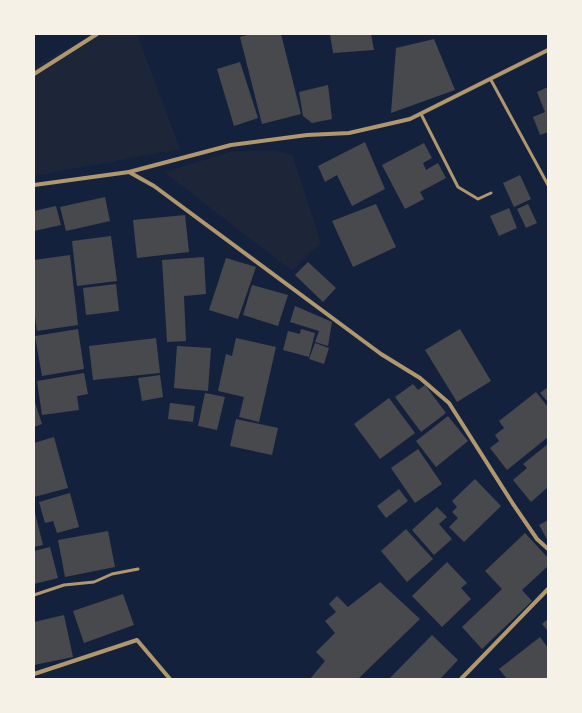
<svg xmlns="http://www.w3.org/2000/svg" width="582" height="713" font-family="'Public Sans',sans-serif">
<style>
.green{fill:#1d2539}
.building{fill:#48494c}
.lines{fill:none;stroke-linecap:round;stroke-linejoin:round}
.service{stroke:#b1986c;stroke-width:3}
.minor{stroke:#b1986c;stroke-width:4}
</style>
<rect width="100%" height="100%" fill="#14213d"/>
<!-- green -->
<g class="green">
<path d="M 94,34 L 137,34 L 180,149 L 34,176 L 34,67 Z"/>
<path d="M 269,150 L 292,154 L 321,243 L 292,271 L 164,172 L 230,152 Z"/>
</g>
<!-- building -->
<g class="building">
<path d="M 251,34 L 281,34 L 301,114 L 262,124 L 240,37 Z"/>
<path d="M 330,34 L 371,34 L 374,50 L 333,53 Z"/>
<path d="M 434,39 L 455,90 L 391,113 L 396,48 Z"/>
<path d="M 240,62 L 258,118 L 234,126 L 217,69 Z"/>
<path d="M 328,85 L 332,119 L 312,123 L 303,116 L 299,92 Z"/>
<path d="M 548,87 L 548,132 L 540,135 L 533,117 L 545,112 L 537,92 Z"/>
<path d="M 365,142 L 385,189 L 352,206 L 337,175 L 325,182 L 318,166 Z"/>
<path d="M 424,143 L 432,158 L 423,163 L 426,170 L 438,163 L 446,178 L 420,192 L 424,199 L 405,209 L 382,165 Z"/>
<path d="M 520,175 L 531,199 L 514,207 L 503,183 Z"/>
<path d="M 105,197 L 110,221 L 66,231 L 60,207 Z"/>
<path d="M 376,204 L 396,247 L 353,267 L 332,221 Z"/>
<path d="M 528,204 L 537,223 L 526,228 L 517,209 Z"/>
<path d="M 56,206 L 61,225 L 34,231 L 34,211 Z"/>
<path d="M 509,208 L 517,228 L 499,236 L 490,216 Z"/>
<path d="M 185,215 L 189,252 L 137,258 L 133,220 Z"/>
<path d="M 111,236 L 117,281 L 77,286 L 72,241 Z"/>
<path d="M 70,255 L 78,325 L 37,331 L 34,308 L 34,260 Z"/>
<path d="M 204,257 L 206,294 L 184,296 L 186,341 L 167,342 L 162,260 Z"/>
<path d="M 226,258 L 256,267 L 238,319 L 209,310 Z"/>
<path d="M 308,262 L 336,288 L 323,302 L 295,275 Z"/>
<path d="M 116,284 L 119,311 L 86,315 L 83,288 Z"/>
<path d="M 252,285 L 288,295 L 278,326 L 243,315 Z"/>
<path d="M 295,306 L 332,322 L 328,346 L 315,342 L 319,331 L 290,322 Z"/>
<path d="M 78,329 L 84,369 L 42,376 L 35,336 Z"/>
<path d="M 301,329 L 315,333 L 309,357 L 283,350 L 288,331 L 300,334 Z"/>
<path d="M 460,329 L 491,381 L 457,402 L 425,350 Z"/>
<path d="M 156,338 L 160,373 L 93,380 L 89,346 Z"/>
<path d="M 236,338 L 276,347 L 259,422 L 239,417 L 244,397 L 218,391 L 226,354 L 232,356 Z"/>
<path d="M 315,343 L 329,348 L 324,364 L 309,359 Z"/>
<path d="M 177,346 L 211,348 L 208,391 L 174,388 Z"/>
<path d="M 84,373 L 88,394 L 77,396 L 79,410 L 42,415 L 37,381 Z"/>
<path d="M 160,375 L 163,397 L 142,401 L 138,378 Z"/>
<path d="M 413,384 L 418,390 L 425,385 L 446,413 L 421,432 L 395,397 Z"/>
<path d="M 548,387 L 548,402 L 540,393 Z"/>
<path d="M 536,392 L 548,407 L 548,437 L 507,470 L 490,448 L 499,441 L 495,435 L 504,428 L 499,421 Z"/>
<path d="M 205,393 L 225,397 L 217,430 L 198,426 Z"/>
<path d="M 389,398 L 415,433 L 380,459 L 354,424 Z"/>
<path d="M 34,399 L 42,424 L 34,427 Z"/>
<path d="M 170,403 L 195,406 L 193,422 L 168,419 Z"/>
<path d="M 448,416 L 468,441 L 436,467 L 416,441 Z"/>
<path d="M 236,419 L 278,428 L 272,455 L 230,446 Z"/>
<path d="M 54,437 L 68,488 L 34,497 L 34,443 Z"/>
<path d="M 548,444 L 548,487 L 531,502 L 513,480 L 527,468 L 523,464 Z"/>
<path d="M 418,449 L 442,484 L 415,503 L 391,468 Z"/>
<path d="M 475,479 L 501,506 L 464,542 L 449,527 L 458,518 L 452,512 L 457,507 L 452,501 Z"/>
<path d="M 399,489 L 408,501 L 386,518 L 377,506 Z"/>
<path d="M 70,493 L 79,527 L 57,533 L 53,521 L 45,523 L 39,502 Z"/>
<path d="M 437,507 L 447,517 L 439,524 L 452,539 L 434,555 L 412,530 Z"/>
<path d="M 34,509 L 43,545 L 34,547 Z"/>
<path d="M 548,520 L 548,541 L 539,525 Z"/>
<path d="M 406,529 L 433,559 L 407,582 L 381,551 Z"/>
<path d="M 108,531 L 115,567 L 65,577 L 58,540 Z"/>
<path d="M 525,533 L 548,558 L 548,566 L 522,590 L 532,601 L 482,649 L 462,627 L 502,589 L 485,571 Z"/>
<path d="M 50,547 L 58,578 L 34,584 L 34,551 Z"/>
<path d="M 447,562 L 467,583 L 461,588 L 471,599 L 442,627 L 412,596 Z"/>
<path d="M 380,582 L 420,619 L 358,679 L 310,679 L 325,661 L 316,652 L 335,633 L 325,621 L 336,612 L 329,604 L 337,596 L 348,607 Z"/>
<path d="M 123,594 L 134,625 L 84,643 L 73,611 Z"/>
<path d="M 64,615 L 73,657 L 34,665 L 34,622 Z"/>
<path d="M 548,619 L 548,631 L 542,624 Z"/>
<path d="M 432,635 L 458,660 L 440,679 L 389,679 Z"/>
<path d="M 540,637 L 548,648 L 548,679 L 507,679 L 499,669 Z"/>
</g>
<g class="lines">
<!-- service -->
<g class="service">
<path d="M 491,80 L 548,185"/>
<path d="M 421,114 L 458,187 L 478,199 L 491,193"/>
<path d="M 34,595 L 64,585 L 94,582 L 112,574 L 138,569"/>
</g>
<!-- minor -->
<g class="minor">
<path d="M 34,74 L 97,34"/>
<path d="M 129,172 L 154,186 L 381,354 L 420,378 L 449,403 L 513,504 L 537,539 L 548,549"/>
<path d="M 34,185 L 129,172 L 231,145 L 307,135 L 349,133 L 410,119 L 548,50"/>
<path d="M 34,674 L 137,640 L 170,679"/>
<path d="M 461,679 L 548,589"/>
</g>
</g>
<!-- border -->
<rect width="582" height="713" fill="none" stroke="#f6f1e7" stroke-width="70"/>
</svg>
